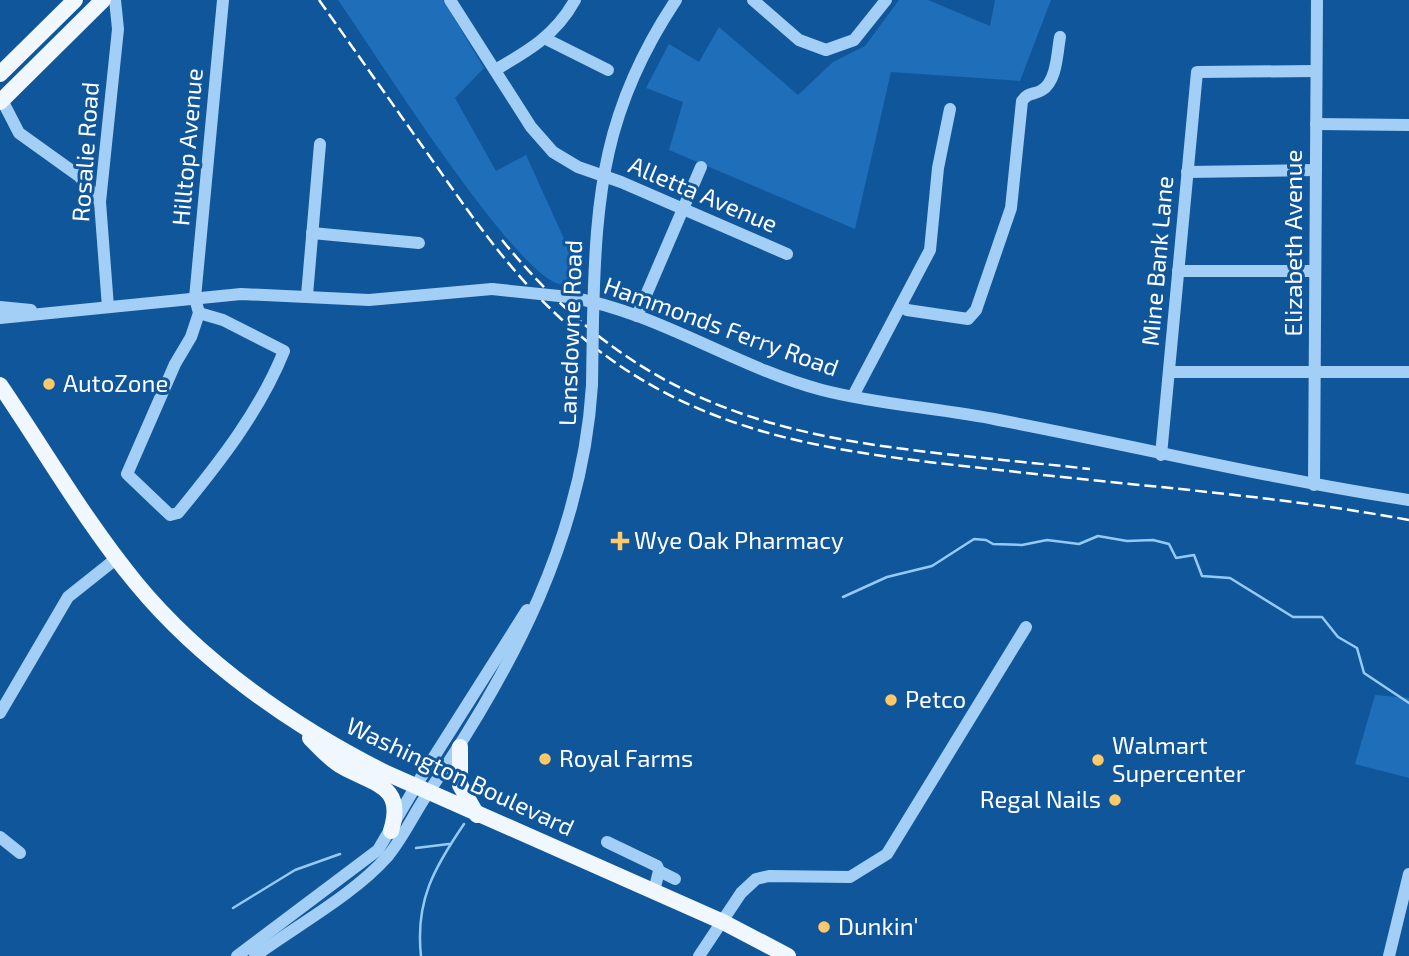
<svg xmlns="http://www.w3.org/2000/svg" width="1409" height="956" font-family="'Exo 2',sans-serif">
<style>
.green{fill:#1e6eb9}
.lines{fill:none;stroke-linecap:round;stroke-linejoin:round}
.stream{stroke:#95caf8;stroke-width:2.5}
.minor{stroke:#a3cef5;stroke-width:12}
.major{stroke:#f1f7ff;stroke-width:16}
.rail{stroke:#fff;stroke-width:2.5;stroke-dasharray:12 5;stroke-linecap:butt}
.minor-bridge{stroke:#a3cef5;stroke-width:12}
.poi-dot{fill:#ffc967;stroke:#10569b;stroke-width:2.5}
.labels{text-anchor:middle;stroke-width:6;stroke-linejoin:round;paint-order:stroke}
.street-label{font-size:24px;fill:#fff;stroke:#10569b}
.poi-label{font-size:24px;fill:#fff;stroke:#10569b;text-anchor:start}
</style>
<rect width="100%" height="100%" fill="#10569b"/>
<!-- green -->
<g class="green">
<path d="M 338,0 L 443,0 L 484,68 L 455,98 L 496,171 L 526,155 L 580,274 L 575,284 C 570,284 563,285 559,284 C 512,271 373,50 338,0 Z"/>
<path d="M 899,0 L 928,0 L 990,26 L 995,0 L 1051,0 L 1020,81 L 891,72 L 855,229 L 669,150 L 683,102 L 646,88 L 669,44 L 699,62 L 719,27 L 798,95 L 833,62 L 865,46 Z"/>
<path d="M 1375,695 L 1409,698 L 1409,778 L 1355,764 Z"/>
</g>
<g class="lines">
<!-- stream -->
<g class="stream">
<path d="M 843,597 L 887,577 L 932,566 L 974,539 L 986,540 L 993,544 L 1022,545 L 1047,540 L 1079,544 L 1098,536 L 1127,541 L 1153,540 L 1169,544 L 1176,558 L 1194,555 L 1202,576 L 1230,578 L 1293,617 L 1322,617 L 1338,637 L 1357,648 L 1364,673 L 1409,703"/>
<path d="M 416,848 L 449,844"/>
<path d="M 233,908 L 295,870 L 340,854"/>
<path d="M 421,956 C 415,901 434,868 464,824"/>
</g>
<!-- minor -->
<g class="minor">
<path d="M 450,0 L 531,127 L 553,152 L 578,167 L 621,182 L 787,254"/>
<path d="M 753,0 L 799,40 L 826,50 L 854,40 L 886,0"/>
<path d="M 546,39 L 608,70"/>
<path d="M 495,70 C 528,51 556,35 575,0"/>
<path d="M 2,100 L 19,133 L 79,176 L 100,202"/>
<path d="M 1316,124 L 1409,125"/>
<path d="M 1187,172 L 1316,170"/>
<path d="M 312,233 L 419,243"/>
<path d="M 1178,271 L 1315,271"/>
<path d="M 307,295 L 320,144"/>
<path d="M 569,297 C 658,312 735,367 822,390 C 880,405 940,408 999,420 C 1136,446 1271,479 1409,500"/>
<path d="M 902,306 L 907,310 L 968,319 L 976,310 L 1011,208 L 1022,101 C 1028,92 1034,95 1042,90 C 1057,81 1057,53 1060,37"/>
<path d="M 0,307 L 31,310"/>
<path d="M 108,307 L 100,202 L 118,29 L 115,0"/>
<path d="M 199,313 L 191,337 L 175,364 L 127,474 L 170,515 L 178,513 C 219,463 260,411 284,351 L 223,320 L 199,313 L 195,298 L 223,0"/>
<path d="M 637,316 L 701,167"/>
<path d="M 0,318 L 241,294 L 369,300 L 492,289"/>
<path d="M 593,319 C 596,192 604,108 676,0"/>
<path d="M 1169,372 L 1409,372"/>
<path d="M 853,396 L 930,250 L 938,168 L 950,109"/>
<path d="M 1161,455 L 1197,72 L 1316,71"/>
<path d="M 1314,485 L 1317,0"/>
<path d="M 0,713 L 68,597 L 117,558"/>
<path d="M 0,837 L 20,853"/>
<path d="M 607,842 L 657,866 L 659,871 L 654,891"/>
<path d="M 659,871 L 675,879"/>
<path d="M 237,956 L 378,850 L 420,779 L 527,610"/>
<path d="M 255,956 C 296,926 353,895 387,857 C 404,837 415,811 430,790 C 513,668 583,535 592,385"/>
<path d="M 699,956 L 741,893 L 756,879 L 769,876 L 850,877 L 887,854 L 1026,627"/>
<path d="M 1389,956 L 1409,874"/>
</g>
<!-- major -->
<g class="major">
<path d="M 0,74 L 75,0"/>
<path d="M 0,102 L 103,0"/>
<path d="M 0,385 C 45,451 85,521 136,583 C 201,662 293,726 384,772 L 723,922 L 788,956"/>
<path d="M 310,738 C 321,749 330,760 343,767 C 376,785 405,786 391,831"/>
<path d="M 460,747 L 460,785 L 477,815"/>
</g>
<!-- rail -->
<g class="rail">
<path d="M 319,0 C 358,55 396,109 435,164 C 472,217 509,270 557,315 C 692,443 842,452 1017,472 C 1148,487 1280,496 1409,520"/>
<path d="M 502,240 C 671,447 846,442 1090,469"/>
</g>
<!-- minor-bridge -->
<g class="minor-bridge">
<path d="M 492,289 L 569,297"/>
<path d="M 592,385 L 593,319"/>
</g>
</g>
<!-- markers -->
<g class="poi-dot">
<circle cx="49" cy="384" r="7"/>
<path d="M616.5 530.5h7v7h7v7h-7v7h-7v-7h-7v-7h7z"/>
<circle cx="891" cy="700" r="7"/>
<circle cx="545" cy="759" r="7"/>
<circle cx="1098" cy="760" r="7"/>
<circle cx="1115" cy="800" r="7"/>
<circle cx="824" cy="927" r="7"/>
</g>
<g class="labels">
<!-- street labels -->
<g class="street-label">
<text transform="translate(188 147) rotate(-85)" y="8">Hilltop Avenue</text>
<text transform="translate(86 152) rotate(-86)" y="8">Rosalie Road</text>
<text transform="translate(703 195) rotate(23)" y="8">Alletta Avenue</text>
<text transform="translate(1294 243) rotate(-90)" y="8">Elizabeth Avenue</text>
<text transform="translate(1158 261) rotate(-85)" y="8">Mine Bank Lane</text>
<text transform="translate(721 327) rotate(20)" y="8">Hammonds Ferry Road</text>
<text transform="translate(571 333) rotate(-88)" y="8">Lansdowne Road</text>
<text transform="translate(460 777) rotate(25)" y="8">Washington Boulevard</text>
</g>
<!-- poi labels -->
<g class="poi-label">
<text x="63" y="392">AutoZone</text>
<text x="634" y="549">Wye Oak Pharmacy</text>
<text x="905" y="708">Petco</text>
<text x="1112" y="754">Walmart<tspan x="1112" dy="28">Supercenter</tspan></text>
<text x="559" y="767">Royal Farms</text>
<text x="1101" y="808" text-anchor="end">Regal Nails</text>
<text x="838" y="935">Dunkin'</text>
</g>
</g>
</svg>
